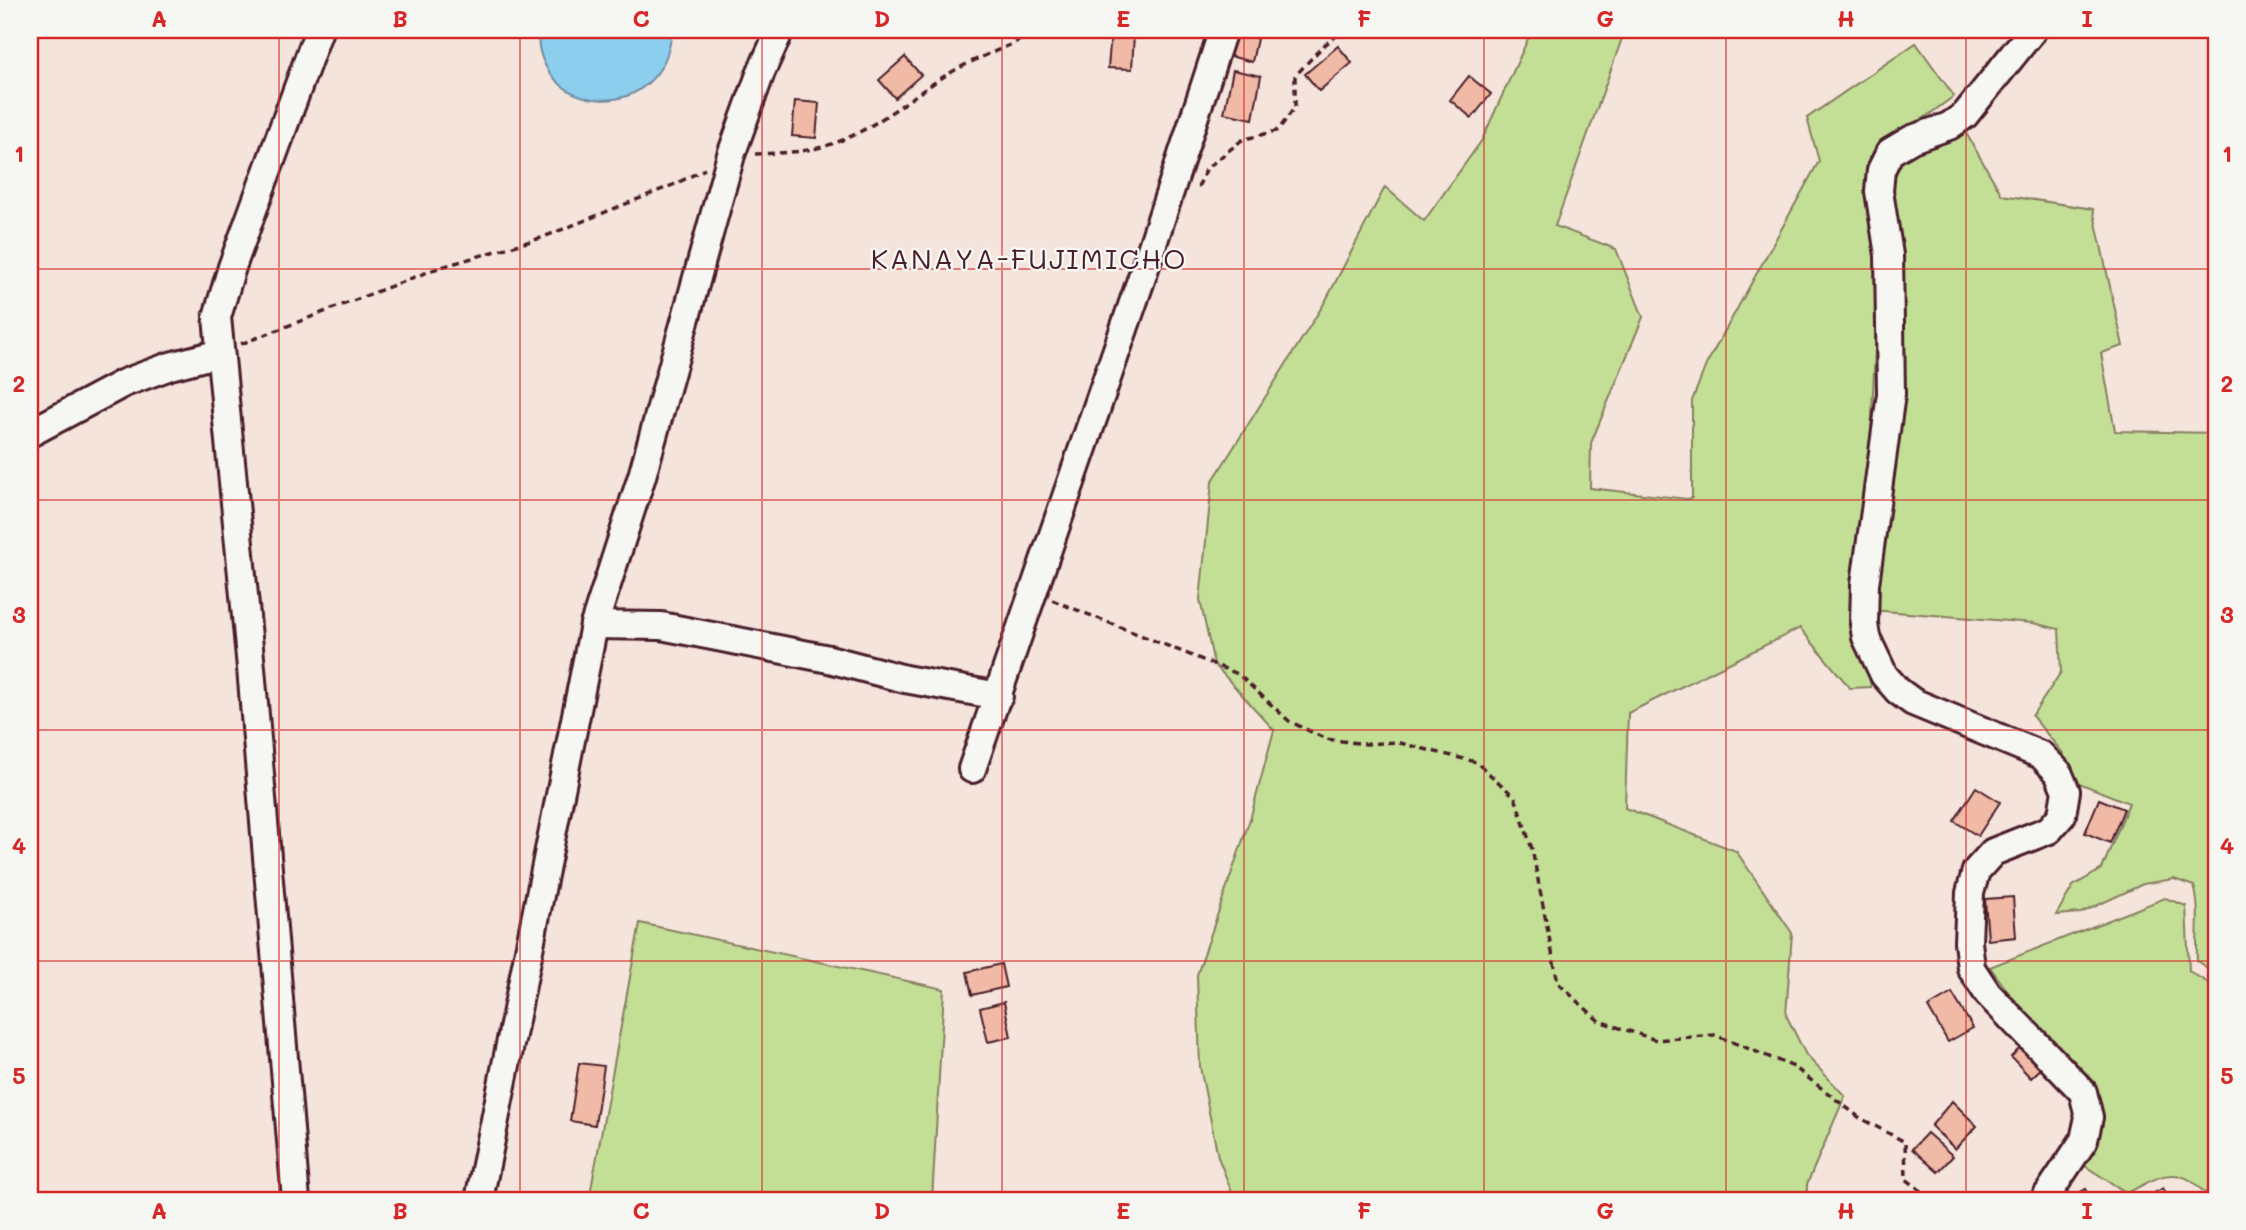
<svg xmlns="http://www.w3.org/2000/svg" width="2246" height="1230" font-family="Mali,sans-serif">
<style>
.green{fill:#c3df96;stroke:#867f60;stroke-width:2}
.water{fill:#8cceed;stroke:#72889f;stroke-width:2}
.building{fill:#f1baa6;stroke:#4a1f2b;stroke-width:2}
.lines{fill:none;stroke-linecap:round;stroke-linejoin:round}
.minor-casing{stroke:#4a1f2b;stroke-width:32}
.path{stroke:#4a1f2b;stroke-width:3.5;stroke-dasharray:7 5;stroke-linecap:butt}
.minor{stroke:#f6f6f2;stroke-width:26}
.grid{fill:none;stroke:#d62828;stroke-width:2;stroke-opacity:0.55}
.labels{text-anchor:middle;stroke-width:5;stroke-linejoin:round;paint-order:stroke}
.quarter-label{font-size:28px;letter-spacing:2px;fill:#4a1f2b;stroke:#f6f6f2}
.neatline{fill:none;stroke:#d62828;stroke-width:2.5}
.grid-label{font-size:23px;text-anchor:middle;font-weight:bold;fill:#d62828}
</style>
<rect width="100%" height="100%" fill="#f4e4db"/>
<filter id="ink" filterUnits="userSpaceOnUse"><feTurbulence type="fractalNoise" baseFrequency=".0143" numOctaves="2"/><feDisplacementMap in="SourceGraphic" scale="14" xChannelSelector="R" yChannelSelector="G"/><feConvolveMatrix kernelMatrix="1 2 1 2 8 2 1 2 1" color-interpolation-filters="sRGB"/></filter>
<g filter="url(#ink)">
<!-- green -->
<g class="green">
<path d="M 1532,30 L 1625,30 L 1555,226 L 1616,249 L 1643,317 L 1591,443 L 1590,488 L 1687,499 L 1692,498 L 1692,401 L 1706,365 L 1819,161 L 1807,118 L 1916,43 L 1954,96 L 1877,153 L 1879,262 L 1866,544 L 1852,596 L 1871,687 L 1850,688 L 1800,628 L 1628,713 L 1625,808 L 1736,851 L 1792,933 L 1786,1015 L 1806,1055 L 1845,1096 L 1807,1184 L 1807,1200 L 1235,1200 L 1218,1157 L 1200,1067 L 1197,975 L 1251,816 L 1274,730 L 1214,664 L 1200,600 L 1212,482 L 1325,302 L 1385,187 L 1424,221 L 1482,140 Z"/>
<path d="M 1963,128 L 2002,195 L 2093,209 L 2123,346 L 2101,353 L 2115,431 L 2216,433 L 2216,974 L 2197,961 C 2196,936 2201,909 2194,886 L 2174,879 L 2143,884 L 2081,913 L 2056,915 L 2073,886 L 2102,869 L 2129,803 L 2079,783 L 2062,752 L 2032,716 L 2061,672 L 2059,629 L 2033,623 L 1871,610 L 1903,396 L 1903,275 L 1897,274 L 1886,197 L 1897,160 Z"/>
<path d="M 2165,898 L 2186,906 L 2189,971 L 2216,988 L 2216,1200 C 2206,1196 2199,1186 2190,1180 C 2167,1166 2147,1184 2127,1193 L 2082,1164 L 2099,1118 L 2095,1083 L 2023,1012 L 1990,967 Z"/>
<path d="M 640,923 L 944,989 L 932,1200 L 589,1200 Z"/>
</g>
<!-- water -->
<path class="water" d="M 538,30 L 672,30 C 664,128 535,118 538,30 Z"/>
<!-- building -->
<g class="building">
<path d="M 1236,30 L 1258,34 L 1252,62 L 1230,56 Z"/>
<path d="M 1111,33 L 1134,34 L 1132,69 L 1108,68 Z"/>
<path d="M 1338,46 L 1352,63 L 1319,91 L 1305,74 Z"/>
<path d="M 905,57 L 921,75 L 895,98 L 879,80 Z"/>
<path d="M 1233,70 L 1261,76 L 1253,119 L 1224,113 Z"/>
<path d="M 1469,76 L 1491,94 L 1472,118 L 1450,100 Z"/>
<path d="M 795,101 L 819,103 L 816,138 L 792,136 Z"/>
<path d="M 1976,787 L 2000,802 L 1978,836 L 1954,821 Z"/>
<path d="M 2099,799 L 2124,809 L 2110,843 L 2085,833 Z"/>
<path d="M 2013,897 L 2016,937 L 1988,940 L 1985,899 Z"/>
<path d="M 1001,964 L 1006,987 L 972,995 L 967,972 Z"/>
<path d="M 1952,993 L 1973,1028 L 1948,1042 L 1928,1007 Z"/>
<path d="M 1004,1002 L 1011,1037 L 988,1042 L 980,1008 Z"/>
<path d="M 2026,1042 L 2047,1063 L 2031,1078 L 2011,1057 Z"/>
<path d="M 579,1063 L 604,1066 L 595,1125 L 570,1121 Z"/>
<path d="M 1952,1101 L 1977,1126 L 1955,1149 L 1931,1126 Z"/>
<path d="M 1927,1133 L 1953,1156 L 1938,1172 L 1912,1149 Z"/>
<path d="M 2163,1188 L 2170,1200 L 2142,1200 Z"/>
<path d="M 2086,1189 L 2092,1200 L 2067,1200 Z"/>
</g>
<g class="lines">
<!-- minor casing -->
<g class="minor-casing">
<g id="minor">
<path d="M 2033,30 L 1965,115 L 1949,126 L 1912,139 L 1890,152 L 1881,170 L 1879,191 L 1889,255 L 1891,394 L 1865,584 L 1864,624 L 1866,637 L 1884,675 L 1898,691 L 1913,702 L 2041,755 L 2058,772 L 2066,791 L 2062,815 L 2049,830 L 1993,852 L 1976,871 L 1970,893 L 1968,942 L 1971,968 L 1988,994 L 2083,1092 L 2089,1117 L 2084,1140 L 2044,1200"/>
<path d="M 30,433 L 124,383 L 170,366 L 220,353"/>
<path d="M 594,625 L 661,626 L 829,659 L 905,679 L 999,696"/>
<path d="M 972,769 L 1143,274 L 1223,30"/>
<path d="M 296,1200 L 251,668 L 217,317 L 232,267 L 319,30"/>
<path d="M 479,1200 L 594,625 L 642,476 L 731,155 L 761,72 L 780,30"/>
</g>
</g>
<!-- path -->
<g class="path">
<path d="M 755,154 C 774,153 794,153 813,149 C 872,138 914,89 967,64 C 991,52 1016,44 1039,30"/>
<path d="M 1198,187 L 1207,168 L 1242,140 L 1276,131 L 1282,125 L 1295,107 L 1295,76 L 1322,47 L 1344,30"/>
<path d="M 241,344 L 438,268 L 541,238 L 673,185 L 705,169"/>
<path d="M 1052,600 L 1238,674 L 1289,721 L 1326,739 L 1366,744 L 1396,742 L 1476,762 L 1515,797 L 1532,849 L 1558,983 L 1599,1021 L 1656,1040 L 1715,1035 L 1794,1067 L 1860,1118 L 1905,1142 L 1906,1179 L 1933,1200"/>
</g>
<!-- minor -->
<use href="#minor" class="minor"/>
</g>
</g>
<!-- grid -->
<path class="grid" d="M 279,30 L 279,1200M 520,30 L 520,1200M 762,30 L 762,1200M 1002,30 L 1002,1200M 1244,30 L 1244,1200M 1484,30 L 1484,1200M 1726,30 L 1726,1200M 1966,30 L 1966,1200M 30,269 L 2216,269M 30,500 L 2216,500M 30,730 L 2216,730M 30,961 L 2216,961"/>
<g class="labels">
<!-- quarter labels -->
<g class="quarter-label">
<text x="1029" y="269">KANAYA-FUJIMICHO</text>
</g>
</g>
<!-- margin -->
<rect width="2246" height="1230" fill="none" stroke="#f6f6f2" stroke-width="77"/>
<rect x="38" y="38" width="2170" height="1154" class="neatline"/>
<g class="grid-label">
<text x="159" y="27">A</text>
<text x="400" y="27">B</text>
<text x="641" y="27">C</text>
<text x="882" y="27">D</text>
<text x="1123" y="27">E</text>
<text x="1364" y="27">F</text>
<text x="1605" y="27">G</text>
<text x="1846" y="27">H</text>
<text x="2087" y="27">I</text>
<text x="19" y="162">1</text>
<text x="2227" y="162">1</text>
<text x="19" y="392">2</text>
<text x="2227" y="392">2</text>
<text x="19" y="623">3</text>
<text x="2227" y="623">3</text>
<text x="19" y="854">4</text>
<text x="2227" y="854">4</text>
<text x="19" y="1084">5</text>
<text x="2227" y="1084">5</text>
<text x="159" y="1219">A</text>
<text x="400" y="1219">B</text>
<text x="641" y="1219">C</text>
<text x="882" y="1219">D</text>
<text x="1123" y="1219">E</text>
<text x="1364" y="1219">F</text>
<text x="1605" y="1219">G</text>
<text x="1846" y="1219">H</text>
<text x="2087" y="1219">I</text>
</g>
</svg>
